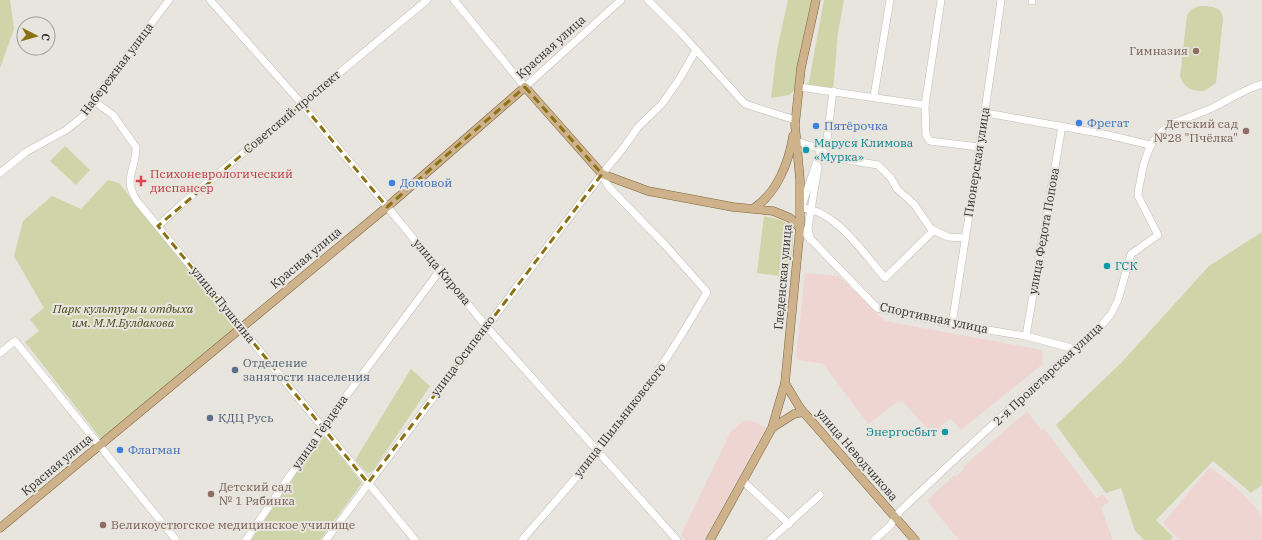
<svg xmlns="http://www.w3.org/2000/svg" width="1262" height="540" font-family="'IBM Plex Serif',serif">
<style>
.industrial{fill:#efd5d1}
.green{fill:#d0d4a9}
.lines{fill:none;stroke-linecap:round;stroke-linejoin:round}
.minor-casing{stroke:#c0bcb6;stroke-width:8}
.major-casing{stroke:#816339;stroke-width:9}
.minor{stroke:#fff;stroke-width:7}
.major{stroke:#cdb28c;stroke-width:8}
.marked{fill:none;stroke:#8b7215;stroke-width:3;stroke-dasharray:8 5;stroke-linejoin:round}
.education-dot{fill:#8d6e63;stroke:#e8e5df;stroke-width:1.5}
.shop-dot{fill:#3f7fe0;stroke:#e8e5df;stroke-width:1.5}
.culture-dot{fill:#0f9aa8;stroke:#e8e5df;stroke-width:1.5}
.health-dot{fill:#e0444e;stroke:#e8e5df;stroke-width:1.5}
.service-dot{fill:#5c6f8a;stroke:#e8e5df;stroke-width:1.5}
.labels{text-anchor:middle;stroke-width:4;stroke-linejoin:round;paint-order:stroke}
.street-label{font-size:12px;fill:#302f2d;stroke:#e8e5df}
.education-label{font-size:12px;fill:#785e54;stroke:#e8e5df;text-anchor:end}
.shop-label{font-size:12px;fill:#366cbe;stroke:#e8e5df;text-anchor:start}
.culture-label{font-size:12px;fill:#0d838f;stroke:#e8e5df;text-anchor:start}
.health-label{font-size:12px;fill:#be3a42;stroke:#e8e5df;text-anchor:start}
.park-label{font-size:12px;font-style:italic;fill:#444612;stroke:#e8e5df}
.service-label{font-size:12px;fill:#4e5e75;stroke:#e8e5df;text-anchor:start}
</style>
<rect width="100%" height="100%" fill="#e8e5df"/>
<!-- industrial -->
<g class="industrial">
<path d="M 805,273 L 839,276 L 885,321 L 1042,350 L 1043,364 L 961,430 L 950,418 L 932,434 L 902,401 L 899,401 L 868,424 L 823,364 L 799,360 L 796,356 Z"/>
<path d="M 1027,411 L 1041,430 L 1044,428 L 1096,498 L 1103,494 L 1109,502 L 1101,507 L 1113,540 L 959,540 L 927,501 L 954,475 L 956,477 L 964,469 L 963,467 Z"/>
<path d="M 751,420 L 766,428 L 704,540 L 685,540 L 681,535 L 730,433 L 743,421 Z"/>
<path d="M 1210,467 L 1238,489 L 1258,510 L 1262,517 L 1262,540 L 1180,540 L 1163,523 Z"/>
</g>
<!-- green -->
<g class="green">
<path d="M 0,0 L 10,0 L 14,29 L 0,68 Z"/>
<path d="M 788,0 L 816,0 L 799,87 L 789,95 L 771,98 L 777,50 Z"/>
<path d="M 824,0 L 844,0 L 838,33 L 833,91 L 808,87 Z"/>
<path d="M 1199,6 C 1210,6 1222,6 1223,19 L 1216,83 L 1204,91 C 1192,91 1185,89 1180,77 L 1187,15 L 1192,9 Z"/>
<path d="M 65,146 L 90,170 L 76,185 L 50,161 Z"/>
<path d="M 108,180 L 119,183 L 236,327 L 101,439 L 25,342 L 39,331 L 30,319 L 44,308 L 14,256 L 23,221 L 52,196 L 81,209 Z"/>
<path d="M 764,216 C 772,218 784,219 790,226 C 797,234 790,266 788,277 L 757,273 Z"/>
<path d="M 1262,232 L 1262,485 L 1251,493 L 1213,461 L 1156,520 L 1173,537 L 1170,540 L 1144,540 L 1135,531 L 1121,488 L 1106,493 L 1056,425 L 1121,363 L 1209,266 Z"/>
<path d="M 411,369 L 430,386 L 374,469 L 371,472 L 367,473 L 355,460 Z"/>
<path d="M 323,434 L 362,483 L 320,540 L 251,540 Z"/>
</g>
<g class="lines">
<!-- minor casing -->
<g class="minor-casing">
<g id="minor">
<path d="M 210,0 L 302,104 L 486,326 L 677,540"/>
<path d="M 454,0 L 525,87 L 621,0"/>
<path d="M 648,0 L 681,33 L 745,104 L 795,120"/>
<path d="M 1032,1 L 1032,0"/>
<path d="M 799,87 L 925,105 L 926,135 L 930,141 L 979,147"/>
<path d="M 833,91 L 827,139 L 821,149 L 801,208 C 835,209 864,254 885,278 L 934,230"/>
<path d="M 874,96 L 890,0"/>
<path d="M 94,101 L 113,115 L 136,147 C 136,172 122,177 137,201 L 415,540"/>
<path d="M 925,105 L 941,0"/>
<path d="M 986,113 L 1104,134 L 1150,145"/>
<path d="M 796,141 L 821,149 L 829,157 L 878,165 L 891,178 L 897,189 L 914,204 L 931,229 L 948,237 L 965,238"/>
<path d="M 0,173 L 26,152 L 66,130 L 85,115 L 99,93 L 169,0"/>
<path d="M 158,226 L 183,203 L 427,0"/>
<path d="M 800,228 L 877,308 L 956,325 L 1026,336 L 1075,349"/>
<path d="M 810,239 L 808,228 L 818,167"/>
<path d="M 952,324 C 969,216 986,108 1001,0"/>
<path d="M 1026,336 L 1062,126"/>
<path d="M 0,353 L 15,341 L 176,540"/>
<path d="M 743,481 L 789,524"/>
<path d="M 246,540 L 323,427 L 441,269"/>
<path d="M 326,540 L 602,174 L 624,147 L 638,127 L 662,104 L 680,78 L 696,50"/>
<path d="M 522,540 C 547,511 573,482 597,452 C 639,402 675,348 707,292 L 666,246 L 608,186 L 602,174"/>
<path d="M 770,540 L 820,495"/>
<path d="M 874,540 L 889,527 L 900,511 L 951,463 L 1065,358 L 1096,332 L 1111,314 L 1118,300 L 1131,254 L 1158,235 L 1138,196 C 1138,188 1141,181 1142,172 C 1152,124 1172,125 1212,108 C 1229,100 1244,89 1262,84"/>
</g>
</g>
<!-- major casing -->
<g class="major-casing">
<g id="major">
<path d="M 754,208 C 777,193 789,162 793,136"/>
<path d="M 785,383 L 800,408 L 915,540"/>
<path d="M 772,428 L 794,414 L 803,412"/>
<path d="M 0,528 L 387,207 L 525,87 L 602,174 L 648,191 L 733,207 L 773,211 L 790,218 L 800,228"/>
<path d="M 710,540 L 772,428 L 785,383 L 800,228 L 800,180 L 795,125 L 801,68 L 816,0"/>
</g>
</g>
<!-- minor -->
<use href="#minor" class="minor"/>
<!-- major -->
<use href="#major" class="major"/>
</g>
<!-- marked area -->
<path class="marked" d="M 525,87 L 602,174 L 368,483 L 158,226 L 302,104 L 387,207 Z"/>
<!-- markers -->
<g class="education-dot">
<circle cx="1196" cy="51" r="4"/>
<circle cx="1246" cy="131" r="4"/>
<circle cx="211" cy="494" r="4"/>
<circle cx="103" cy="525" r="4"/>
</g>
<g class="shop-dot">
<circle cx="1079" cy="123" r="4"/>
<circle cx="816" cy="126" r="4"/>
<circle cx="392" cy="183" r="4"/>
<circle cx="120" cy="450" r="4"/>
</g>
<g class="culture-dot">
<circle cx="806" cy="150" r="4"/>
<circle cx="1107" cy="266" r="4"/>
<circle cx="945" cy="432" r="4"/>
</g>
<path class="health-dot" d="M139 175h4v4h4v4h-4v4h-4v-4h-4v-4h4z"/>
<g class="service-dot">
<circle cx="235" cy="370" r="4"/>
<circle cx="210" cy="418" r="4"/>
</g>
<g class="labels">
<!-- street labels -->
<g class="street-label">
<text transform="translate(551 47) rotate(-42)" y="4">Красная улица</text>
<text transform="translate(117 69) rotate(-53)" y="4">Набережная улица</text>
<text transform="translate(292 112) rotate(-40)" y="4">Советский проспект</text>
<text transform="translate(977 162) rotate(-81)" y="4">Пионерская улица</text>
<text transform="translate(1044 231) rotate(-80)" y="4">улица Федота Попова</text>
<text transform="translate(306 258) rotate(-40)" y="4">Красная улица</text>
<text transform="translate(442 272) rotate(50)" y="4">улица Кирова</text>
<text transform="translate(783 277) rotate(-85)" y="4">Гледенская улица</text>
<text transform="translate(223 305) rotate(51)" y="4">улица Пушкина</text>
<text transform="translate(934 318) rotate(12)" y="4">Спортивная улица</text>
<text transform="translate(463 356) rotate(-53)" y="4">улица Осипенко</text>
<text transform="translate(1048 374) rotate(-43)" y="4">2-я Пролетарская улица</text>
<text transform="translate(620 420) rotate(-52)" y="4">улица Шильниковского</text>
<text transform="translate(320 432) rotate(-55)" y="4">улица Герцена</text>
<text transform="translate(857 455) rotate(49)" y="4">улица Неводчикова</text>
<text transform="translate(57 465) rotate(-40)" y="4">Красная улица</text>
</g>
<!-- education labels -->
<g class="education-label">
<text x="1188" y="55">Гимназия</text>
<text x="1238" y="128">Детский сад<tspan x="1238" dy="14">№28 "Пчёлка"</tspan></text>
<text x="219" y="491" text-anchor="start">Детский сад<tspan x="219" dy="14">№ 1 Рябинка</tspan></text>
<text x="111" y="529" text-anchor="start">Великоустюгское медицинское училище</text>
</g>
<!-- shop labels -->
<g class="shop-label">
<text x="1087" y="127">Фрегат</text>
<text x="824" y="130">Пятёрочка</text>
<text x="400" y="187">Домовой</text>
<text x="128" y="454">Флагман</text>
</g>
<!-- culture labels -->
<g class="culture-label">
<text x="814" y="147">Маруся Климова<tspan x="814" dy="14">«Мурка»</tspan></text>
<text x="1115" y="270">ГСК</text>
<text x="937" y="436" text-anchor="end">Энергосбыт</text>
</g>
<!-- health labels -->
<g class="health-label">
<text x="150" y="178">Психоневрологический<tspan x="150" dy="14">диспансер</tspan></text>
</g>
<!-- park labels -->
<g class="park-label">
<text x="123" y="313">Парк культуры и отдыха<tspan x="123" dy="14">им. М.М.Булдакова</tspan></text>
</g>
<!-- service labels -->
<g class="service-label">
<text x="243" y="367">Отделение<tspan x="243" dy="14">занятости населения</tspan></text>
<text x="218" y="422">КДЦ Русь</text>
</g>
</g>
<!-- north arrow -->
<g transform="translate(36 36) rotate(96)"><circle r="19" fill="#e8e5df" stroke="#9e9c98"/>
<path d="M0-3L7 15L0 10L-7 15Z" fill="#8b7215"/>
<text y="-6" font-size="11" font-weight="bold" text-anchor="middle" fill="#302f2d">С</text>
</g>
</svg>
